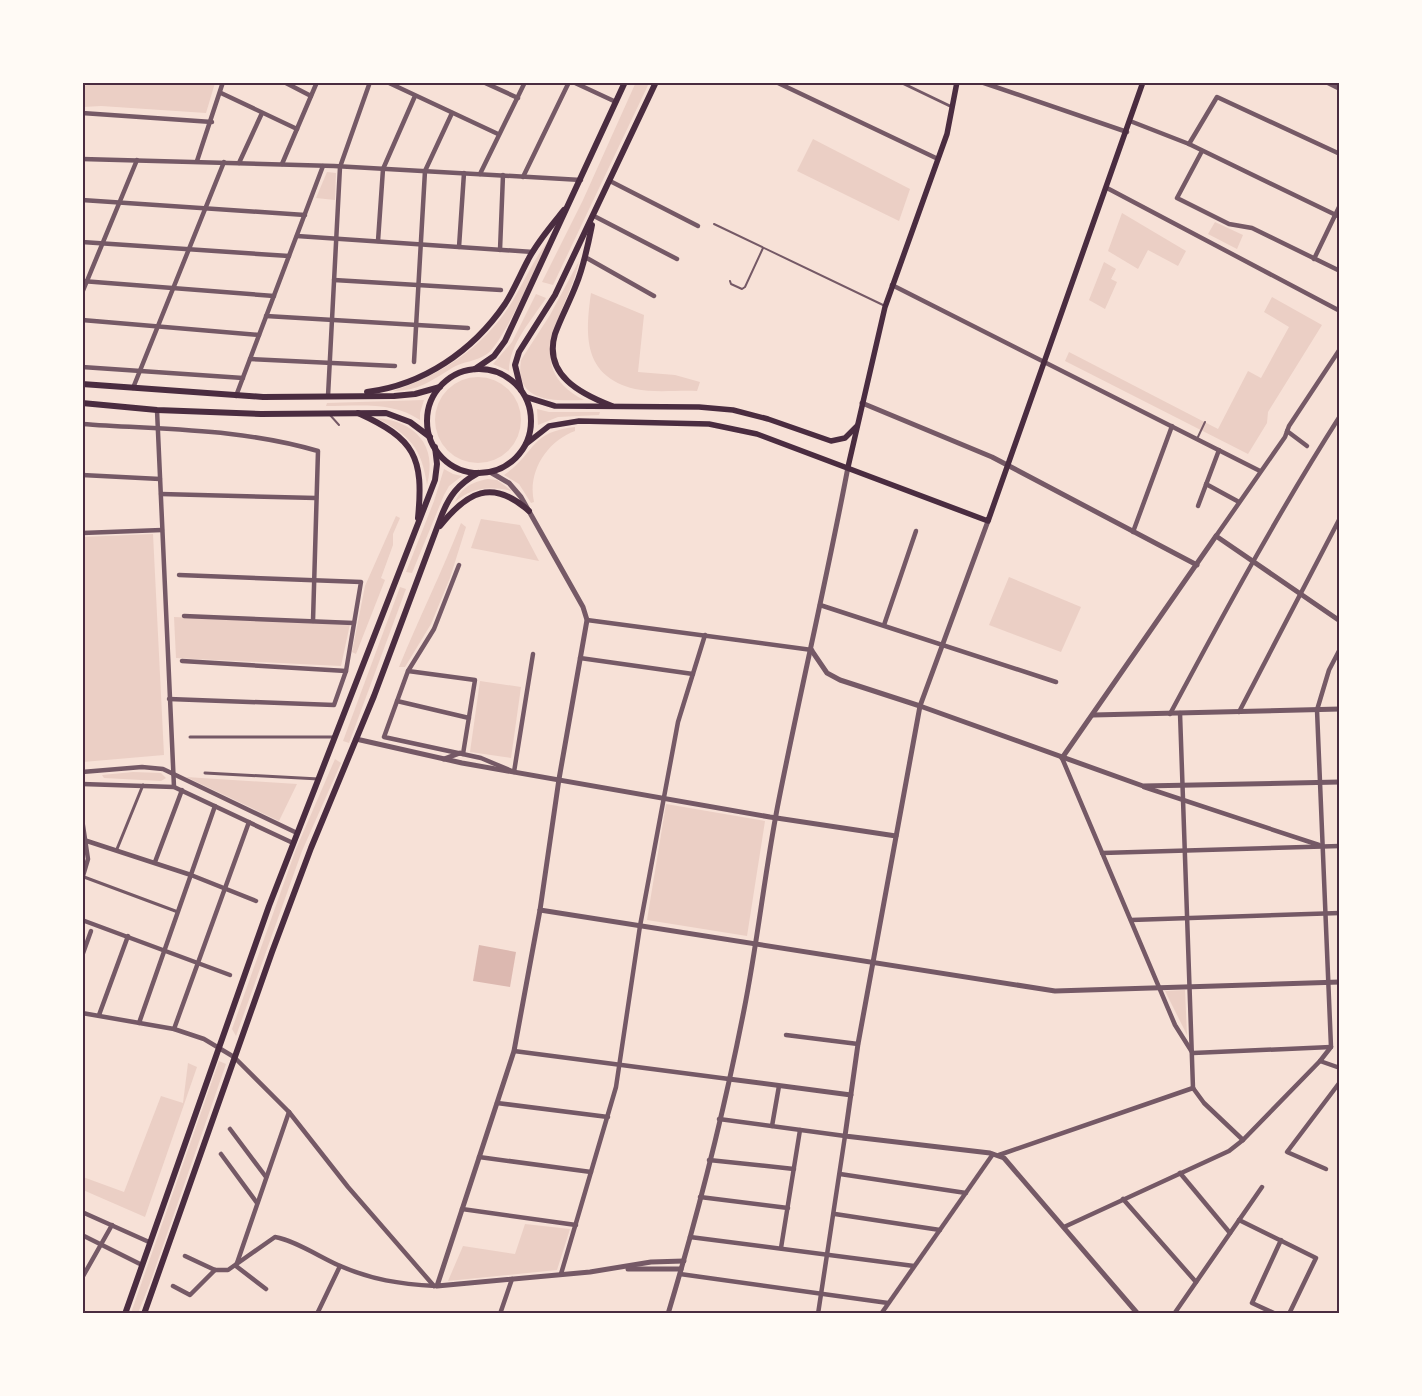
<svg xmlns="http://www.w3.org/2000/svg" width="1422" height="1396" font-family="Commissioner,sans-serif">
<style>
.green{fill:#ebcfc5}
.water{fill:#dcb8b0}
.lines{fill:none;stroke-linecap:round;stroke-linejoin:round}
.service{stroke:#755966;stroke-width:2}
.pedestrian{stroke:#755966;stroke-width:3}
.minor{stroke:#755966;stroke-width:4.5}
.tertiary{stroke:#755966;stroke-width:5}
.secondary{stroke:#4a2c40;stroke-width:5.5}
.primary{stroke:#4a2c40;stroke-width:6}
.neatline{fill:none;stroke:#4a2c40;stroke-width:2}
</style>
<rect width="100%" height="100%" fill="#f7e1d7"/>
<!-- green -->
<g class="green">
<path d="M 105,82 L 215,82 L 215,83 L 206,113 L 101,106 L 83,107 L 83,86 Z"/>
<path d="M 636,82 L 649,83 L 553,285 L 542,282 L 583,200 Z"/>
<path d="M 813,139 L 910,189 L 899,221 L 797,171 Z"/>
<path d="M 327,172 L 336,173 L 335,200 L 316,198 Z"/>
<path d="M 1122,213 L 1186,251 L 1178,266 L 1148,250 L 1138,269 L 1108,251 Z"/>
<path d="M 1215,222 L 1243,235 L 1237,249 L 1208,234 Z"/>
<path d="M 549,240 C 537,264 505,340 487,354 C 476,362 463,361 452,368 C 431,381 418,391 393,391 C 444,374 489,344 516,295 C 527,276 535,257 549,240 Z"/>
<path d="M 579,261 C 569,311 517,365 584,400 C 554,401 514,403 521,360 L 550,315 Z"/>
<path d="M 1104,262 L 1116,269 L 1111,279 L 1117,282 L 1105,309 L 1089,300 Z"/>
<path d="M 591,293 L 644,315 L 638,372 L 675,375 L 700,382 L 697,391 C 678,390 654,393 635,389 C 583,376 585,336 591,293 Z"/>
<path d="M 536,294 L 546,298 C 532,320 509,344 509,371 L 493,364 L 512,342 Z"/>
<path d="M 1272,297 L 1322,325 L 1268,412 L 1267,423 L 1248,454 L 1065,361 L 1069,352 L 1218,429 L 1248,371 L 1261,378 L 1289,327 L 1264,312 Z"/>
<circle cx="478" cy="420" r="43"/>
<path d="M 424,400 L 420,413 L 420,420 C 393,401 358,406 326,406 L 327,403 Z"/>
<path d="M 537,409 L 549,412 L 600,412 L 599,415 L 558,417 L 538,425 Z"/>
<path d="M 376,418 C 415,421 438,445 427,485 C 422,448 409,434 376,418 Z"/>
<path d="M 575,427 L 575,431 C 547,441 527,472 534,502 L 531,503 L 519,484 L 504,475 C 536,453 529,432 575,427 Z"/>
<path d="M 444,469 L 453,474 L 462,476 L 449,486 L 444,495 L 412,573 L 406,572 L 434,501 Z"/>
<path d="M 488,479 L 497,480 L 512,491 C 490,486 472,487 455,502 C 462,487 472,482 488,479 Z"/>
<path d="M 396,516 L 400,518 L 393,534 L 393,545 L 381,578 L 385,580 L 356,654 L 352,652 L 365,586 Z"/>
<path d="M 481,519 L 520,525 L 539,561 L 471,548 Z"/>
<path d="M 461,523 L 466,527 L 450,578 L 431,624 L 405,667 L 399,667 C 419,618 442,572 461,523 Z"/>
<path d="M 153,534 L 164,755 L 83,762 L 83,537 Z"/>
<path d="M 1009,577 L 1081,607 L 1061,652 L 989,625 Z"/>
<path d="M 400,587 L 406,589 L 349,743 L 343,741 Z"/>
<path d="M 174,617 L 350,624 L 341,666 L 176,658 Z"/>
<path d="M 480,681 L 521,687 L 511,758 L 470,752 Z"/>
<path d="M 335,759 L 341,763 L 302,851 L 236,1036 L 232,1029 L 296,849 Z"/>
<path d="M 133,772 L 161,773 L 166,778 L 161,781 L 104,778 L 102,775 Z"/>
<path d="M 186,777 L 297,784 L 279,821 Z"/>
<path d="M 666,804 L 765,821 L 747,936 L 647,920 Z"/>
<path d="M 1185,990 L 1187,1035 L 1165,991 Z"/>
<path d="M 219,1061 L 226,1064 L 150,1283 L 138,1313 L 131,1313 Z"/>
<path d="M 188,1063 L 197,1067 L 145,1217 L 83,1190 L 83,1177 L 124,1192 L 161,1096 L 183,1103 Z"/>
<path d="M 525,1224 L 570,1229 L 557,1270 L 448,1281 L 463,1246 L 515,1254 Z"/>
</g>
<!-- water -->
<path class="water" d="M 479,945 L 516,952 L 510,987 L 473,981 Z"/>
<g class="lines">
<!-- service -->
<g class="service">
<path d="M 714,224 L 883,305"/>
<path d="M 730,281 L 731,284 L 742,289 L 745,287 L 763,248"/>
<path d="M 330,415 L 339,425"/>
<path d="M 1197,439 L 1205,422"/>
</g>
<!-- pedestrian -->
<g class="pedestrian">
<path d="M 900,82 L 952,107"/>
<path d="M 190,737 L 334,737"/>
<path d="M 205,773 L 319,779"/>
<path d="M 117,849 L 143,785"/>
<path d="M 84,877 L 178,912"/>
</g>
<!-- minor -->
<g class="minor">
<path d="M 284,82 L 311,96"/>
<path d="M 387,82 L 498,134"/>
<path d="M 483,82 L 518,98"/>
<path d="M 573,82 L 616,102"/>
<path d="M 776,82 L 938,159"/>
<path d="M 981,82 L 1127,132"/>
<path d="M 1326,82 L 1340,89"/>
<path d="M 221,93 L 297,129"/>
<path d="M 82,113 L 212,122"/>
<path d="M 1130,121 L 1189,144 L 1340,217"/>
<path d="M 1189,144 L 1217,97 L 1340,154"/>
<path d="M 1202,151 L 1177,198 L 1229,224 L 1252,228 L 1340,271"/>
<path d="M 82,159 L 334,166 L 581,180"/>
<path d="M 197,161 L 223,82"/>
<path d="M 239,163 L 262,113"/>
<path d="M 282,164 L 317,82"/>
<path d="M 480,174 L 525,82"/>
<path d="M 523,177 L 569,82"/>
<path d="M 610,181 L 698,226"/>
<path d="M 1107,188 L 1340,311"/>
<path d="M 82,200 L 305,215"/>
<path d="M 594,216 L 677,259"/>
<path d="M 297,236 L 533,252"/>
<path d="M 378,241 L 383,169 L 415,96"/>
<path d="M 82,242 L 289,256"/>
<path d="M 459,247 L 464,173"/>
<path d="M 500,250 L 503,175"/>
<path d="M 585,257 L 654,296"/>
<path d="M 1314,259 L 1340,205"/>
<path d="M 334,280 L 501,290"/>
<path d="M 82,281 L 274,296"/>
<path d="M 892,285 L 1260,471"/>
<path d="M 82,293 L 137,160"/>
<path d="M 266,316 L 468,328"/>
<path d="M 82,320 L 259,335"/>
<path d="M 250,359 L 395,366"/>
<path d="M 414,362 L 425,171 L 452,113"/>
<path d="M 82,367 L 243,378"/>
<path d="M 133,388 L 224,162"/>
<path d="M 236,396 L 323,166"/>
<path d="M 328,396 L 340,167 L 370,82"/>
<path d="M 157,410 L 174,787"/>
<path d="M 82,424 C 164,430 239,428 318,451 L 313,621"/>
<path d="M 1287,431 L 1307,446"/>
<path d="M 82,475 L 160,479"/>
<path d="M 1206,484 L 1239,502"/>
<path d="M 161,494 L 316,498"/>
<path d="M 1198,506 L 1219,450"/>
<path d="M 1133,532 L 1172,426"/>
<path d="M 82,533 L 162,530"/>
<path d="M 1216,536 L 1285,437 L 1289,426 L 1340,349"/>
<path d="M 459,565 L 434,629 L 408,671 L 384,737 L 481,758 L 514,772 L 533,654"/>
<path d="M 820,605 L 1056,682"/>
<path d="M 184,616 L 354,623"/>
<path d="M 587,620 L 812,650"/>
<path d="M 884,625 L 916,531"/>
<path d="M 580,658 L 693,674"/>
<path d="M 182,661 L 346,671"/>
<path d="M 408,671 L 475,680 L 463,754"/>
<path d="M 169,699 L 334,705 L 346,671 L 361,582 L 179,575"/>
<path d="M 397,701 L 469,718"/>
<path d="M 1239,712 L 1340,518"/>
<path d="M 1180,713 L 1193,1088"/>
<path d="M 1170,714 C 1224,613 1278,513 1340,416"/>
<path d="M 1062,758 L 1175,1025 L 1192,1052"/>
<path d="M 82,772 L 142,767 L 163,769 L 297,833"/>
<path d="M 82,784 L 174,787 L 293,843"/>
<path d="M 1144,787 L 1319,845"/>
<path d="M 82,819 L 88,859 L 82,879"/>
<path d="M 87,841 L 191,875 L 256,901"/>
<path d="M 1102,853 L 1340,846"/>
<path d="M 155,862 L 182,790"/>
<path d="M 82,920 L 230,975"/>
<path d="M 1131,920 L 1340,913"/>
<path d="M 82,956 L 91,931"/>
<path d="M 82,1013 L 174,1029 L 204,1039 L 234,1057 L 289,1112 L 348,1187 L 434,1286"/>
<path d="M 99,1015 L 128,936"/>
<path d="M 139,1023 L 215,806"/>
<path d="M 174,1029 L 249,822"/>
<path d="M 786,1035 L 858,1044"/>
<path d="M 1331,1047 L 1317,710 L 1329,670 L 1340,649"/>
<path d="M 514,1051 L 729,1079"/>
<path d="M 1193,1053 L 1331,1047"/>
<path d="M 1320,1061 L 1331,1047"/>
<path d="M 1193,1088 L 1204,1103 L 1243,1140"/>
<path d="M 497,1103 L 608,1117"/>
<path d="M 719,1119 L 845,1136 L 818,1314"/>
<path d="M 772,1126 L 779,1086"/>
<path d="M 230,1129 L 266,1177"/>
<path d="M 221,1154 L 257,1203"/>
<path d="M 999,1155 L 1193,1088"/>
<path d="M 479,1157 L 591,1172"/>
<path d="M 709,1160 L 794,1169"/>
<path d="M 1326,1169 L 1287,1152 L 1340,1082"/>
<path d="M 1180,1173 L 1230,1233"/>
<path d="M 840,1174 L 966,1193"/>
<path d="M 700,1197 L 788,1208"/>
<path d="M 1123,1199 L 1196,1282"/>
<path d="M 462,1209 L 576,1225"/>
<path d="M 82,1212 L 149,1242"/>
<path d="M 835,1214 L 940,1230"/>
<path d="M 1239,1220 L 1316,1258 L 1289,1314"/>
<path d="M 1064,1227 L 1229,1151 L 1243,1140 L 1320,1061 L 1340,1068"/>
<path d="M 82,1235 L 142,1265"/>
<path d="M 690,1237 L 914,1266"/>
<path d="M 781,1248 L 800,1130"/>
<path d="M 185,1256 L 215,1270 L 228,1270 L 275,1237 C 294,1240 320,1257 338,1265 C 372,1280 399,1284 436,1286"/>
<path d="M 561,1274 L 616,1087 L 640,926 L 678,722 L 705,635"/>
<path d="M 680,1274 L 888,1303"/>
<path d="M 82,1278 L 112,1225"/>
<path d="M 173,1286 L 190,1295 L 215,1270"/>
<path d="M 266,1289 L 236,1266 L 289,1112"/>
<path d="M 317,1314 L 340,1266"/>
<path d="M 500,1314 L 512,1279"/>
<path d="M 881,1314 L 993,1154"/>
<path d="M 1174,1314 L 1262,1187"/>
<path d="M 1276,1314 L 1252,1303 L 1281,1240"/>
</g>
<!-- tertiary -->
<g class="tertiary">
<path d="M 862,403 L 992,457 L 1197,565"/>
<path d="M 490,472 L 509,483 L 521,497 L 583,607 L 587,620 L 559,779 L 540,910 L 514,1051 L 437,1286 L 590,1272 L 651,1262 L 684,1261"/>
<path d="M 988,521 L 920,706 L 858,1044 L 845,1136 L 990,1153 L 1004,1158 L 1138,1314"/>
<path d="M 812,651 L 827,673 L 840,680 L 920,706 L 1143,786 L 1340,782"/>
<path d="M 1093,715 L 1340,709"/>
<path d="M 356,739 L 462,763 L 770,817 L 896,836"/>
<path d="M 1062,758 L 1216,536 L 1340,621"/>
<path d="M 444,759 L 460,753"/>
<path d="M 540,910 L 1055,991 L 1340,982"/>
<path d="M 729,1079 L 851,1095"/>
<path d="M 628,1269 L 681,1269"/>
<path d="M 668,1314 C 698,1214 724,1112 744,1010 C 758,940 765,869 779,799 C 801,688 827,578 848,467"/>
</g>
<!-- secondary -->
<g class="secondary">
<path d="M 526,397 L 555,406 L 699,407 L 733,410 L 768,419 L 831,441 L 845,438 L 857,426"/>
<path d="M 526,444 L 549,426 L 579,421 L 709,424 L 757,434 L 988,521 L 1143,82"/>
<path d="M 848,467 L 885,307 L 947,134 L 957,82"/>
</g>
<!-- primary -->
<g class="primary">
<path d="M 592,225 C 588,245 584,266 576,285 C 570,301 561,317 555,334 C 543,375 581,394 612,406"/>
<path d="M 475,369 L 494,356 L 505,341 L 625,82"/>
<circle cx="479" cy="421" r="52"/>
<path d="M 82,384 L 263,397 L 394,396 L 415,394 L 440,387"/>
<path d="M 521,390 L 515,365 L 519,352 L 555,295 L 656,82"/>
<path d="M 367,392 C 423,385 473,351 505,304 C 514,290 520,275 528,260 C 537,242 551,226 564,210"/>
<path d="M 82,403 L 157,410 L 261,414 L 386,413 L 410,422 L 430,437"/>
<path d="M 358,413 C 415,439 424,457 418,518"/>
<path d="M 440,526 C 467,492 492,478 529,511"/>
<path d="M 125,1314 L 269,906 L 435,480 L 437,464 L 435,447"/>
<path d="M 144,1314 L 272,952 L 311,848 L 374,696 L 441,517 C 449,496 458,484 478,473"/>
</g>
</g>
<!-- border -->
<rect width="1422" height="1396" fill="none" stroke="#fffaf5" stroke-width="168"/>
<rect x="84" y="84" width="1254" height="1228" class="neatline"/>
</svg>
